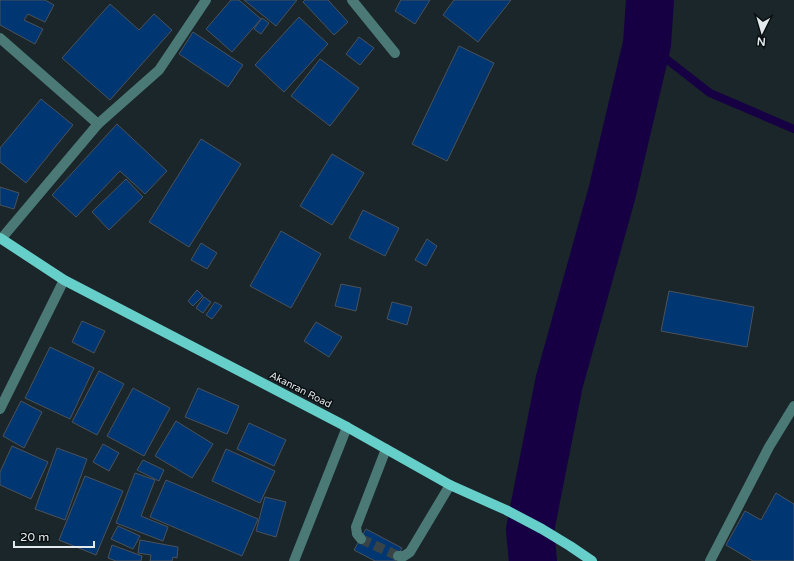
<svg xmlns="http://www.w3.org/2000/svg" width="794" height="561" font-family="'Varela Round',sans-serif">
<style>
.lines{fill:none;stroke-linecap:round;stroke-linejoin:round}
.stream{stroke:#160043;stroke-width:8}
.river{stroke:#160043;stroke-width:48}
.building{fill:#003671;stroke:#4b525b}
.minor-tunnel{stroke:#384347;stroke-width:10;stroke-dasharray:10 5;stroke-linecap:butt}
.minor{stroke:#4a7976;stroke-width:10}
.major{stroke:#67cfc9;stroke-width:10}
.labels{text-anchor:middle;stroke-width:3;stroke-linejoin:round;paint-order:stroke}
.street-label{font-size:10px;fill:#e3eaed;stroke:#090e10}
</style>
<rect width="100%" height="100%" fill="#1a262a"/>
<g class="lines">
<!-- stream -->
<path class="stream" d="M 647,44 L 710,93 L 794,129"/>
<!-- river -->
<path class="river" d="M 533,561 L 530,530 L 559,383 L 612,193 L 647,44 L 650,0"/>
</g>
<!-- building -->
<g class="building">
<path d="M 0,0 L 45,0 L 54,5 L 45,22 L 28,14 L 24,20 L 43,29 L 35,44 L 0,25 Z"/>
<path d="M 231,0 L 239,0 L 261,19 L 232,52 L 206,29 Z"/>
<path d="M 244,0 L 297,0 L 276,26 Z"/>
<path d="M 305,0 L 328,0 L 348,22 L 334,35 L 303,2 Z"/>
<path d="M 401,0 L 430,0 L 415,24 L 395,11 Z"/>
<path d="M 454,0 L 511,0 L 478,42 L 443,15 Z"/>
<path d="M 110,4 L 139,30 L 154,14 L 172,30 L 110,100 L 62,58 Z"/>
<path d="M 299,17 L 328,44 L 284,92 L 255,65 Z"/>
<path d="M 262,18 L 269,23 L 261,34 L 254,29 Z"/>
<path d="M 193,32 L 243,65 L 228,87 L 179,54 Z"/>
<path d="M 359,37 L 374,48 L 360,65 L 346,54 Z"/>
<path d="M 459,46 L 494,63 L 447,161 L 412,144 Z"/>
<path d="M 320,59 L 359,88 L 330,126 L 291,96 Z"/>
<path d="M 41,99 L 73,125 L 26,183 L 0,162 L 0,148 Z"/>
<path d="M 117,124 L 167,171 L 145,194 L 120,171 L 76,217 L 52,195 Z"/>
<path d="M 201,139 L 241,164 L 189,247 L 149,222 Z"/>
<path d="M 332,154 L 364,173 L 332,225 L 300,206 Z"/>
<path d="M 126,179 L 143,197 L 109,230 L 92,212 Z"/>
<path d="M 0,187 L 19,193 L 14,209 L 0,205 Z"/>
<path d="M 363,210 L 399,228 L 385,256 L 349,238 Z"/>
<path d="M 281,231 L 321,254 L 291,308 L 250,286 Z"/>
<path d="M 427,239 L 437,246 L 426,266 L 415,260 Z"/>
<path d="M 201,243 L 217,253 L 207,269 L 191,260 Z"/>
<path d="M 341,284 L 361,288 L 356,311 L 335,306 Z"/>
<path d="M 197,290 L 203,296 L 193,306 L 188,301 Z"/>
<path d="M 669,291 L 754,307 L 747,347 L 661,331 Z"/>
<path d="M 204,297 L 211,302 L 203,313 L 196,308 Z"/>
<path d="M 215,302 L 222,306 L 212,319 L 206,315 Z"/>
<path d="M 392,302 L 412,307 L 407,325 L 387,319 Z"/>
<path d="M 82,321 L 105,331 L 94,353 L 72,342 Z"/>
<path d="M 316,322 L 342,337 L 329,357 L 304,341 Z"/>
<path d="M 50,347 L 94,368 L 70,419 L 25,398 Z"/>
<path d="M 99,371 L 124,384 L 97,435 L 72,422 Z"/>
<path d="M 133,388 L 170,408 L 144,456 L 107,436 Z"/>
<path d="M 198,388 L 239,406 L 227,434 L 185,417 Z"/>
<path d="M 21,401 L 42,412 L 24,448 L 3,436 Z"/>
<path d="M 176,421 L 213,444 L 192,478 L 155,456 Z"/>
<path d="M 249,423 L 286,440 L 274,466 L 237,449 Z"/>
<path d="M 103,444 L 119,453 L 109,471 L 93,462 Z"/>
<path d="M 12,446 L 48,462 L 31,499 L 0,485 L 0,472 Z"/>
<path d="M 57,448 L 87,459 L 65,520 L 35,509 Z"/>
<path d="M 226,449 L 275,471 L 260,503 L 212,481 Z"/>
<path d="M 143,460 L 164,470 L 159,481 L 137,470 Z"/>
<path d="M 135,473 L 155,480 L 141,516 L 168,527 L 163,541 L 116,523 Z"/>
<path d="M 85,476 L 123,491 L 96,555 L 59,540 Z"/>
<path d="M 166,480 L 258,519 L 242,556 L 150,517 Z"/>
<path d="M 776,493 L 794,504 L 794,561 L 753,561 L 726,545 L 745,511 L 761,520 Z"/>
<path d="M 265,497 L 286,502 L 276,537 L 256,531 Z"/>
<path d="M 118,526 L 140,536 L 133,549 L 111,539 Z"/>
<path d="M 366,529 L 402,548 L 395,561 L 375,561 L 354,550 Z"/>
<path d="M 140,540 L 178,547 L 177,558 L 173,557 L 172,561 L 150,561 L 151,555 L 138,553 Z"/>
<path d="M 112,545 L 142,556 L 141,561 L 116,561 L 108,558 Z"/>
</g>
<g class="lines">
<!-- minor-tunnel -->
<path class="minor-tunnel" d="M 361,539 L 398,556"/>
<!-- minor -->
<g class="minor">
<path d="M 352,0 L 395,53"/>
<path d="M 0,38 L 98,124"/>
<path d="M 1,239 L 98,124 L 159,70 L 206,0"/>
<path d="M 0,409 L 64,280"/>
<path d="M 361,539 L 357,534 L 356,527 L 386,449"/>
<path d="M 398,556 L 404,556 L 410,552 L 450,485"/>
<path d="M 294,561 L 347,427"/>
<path d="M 710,561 L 769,447 L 794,406"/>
</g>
<!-- major -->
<path class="major" d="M 0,238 L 64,280 L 347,427 L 450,485 L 506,510 L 542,529 L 570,546 L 592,561"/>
</g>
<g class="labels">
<!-- street labels -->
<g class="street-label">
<text transform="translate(301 389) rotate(27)" y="4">Akanran Road</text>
</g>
</g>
<!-- north arrow -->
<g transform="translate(762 32) rotate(185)" stroke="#090e10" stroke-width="3" paint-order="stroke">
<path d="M0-3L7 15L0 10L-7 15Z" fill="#e3eaed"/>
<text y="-6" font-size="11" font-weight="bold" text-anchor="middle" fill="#e3eaed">N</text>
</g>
<!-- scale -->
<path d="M14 541v6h80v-6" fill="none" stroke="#e3eaed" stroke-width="2"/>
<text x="20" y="541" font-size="12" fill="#e3eaed" stroke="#090e10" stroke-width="3" paint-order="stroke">20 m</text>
</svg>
